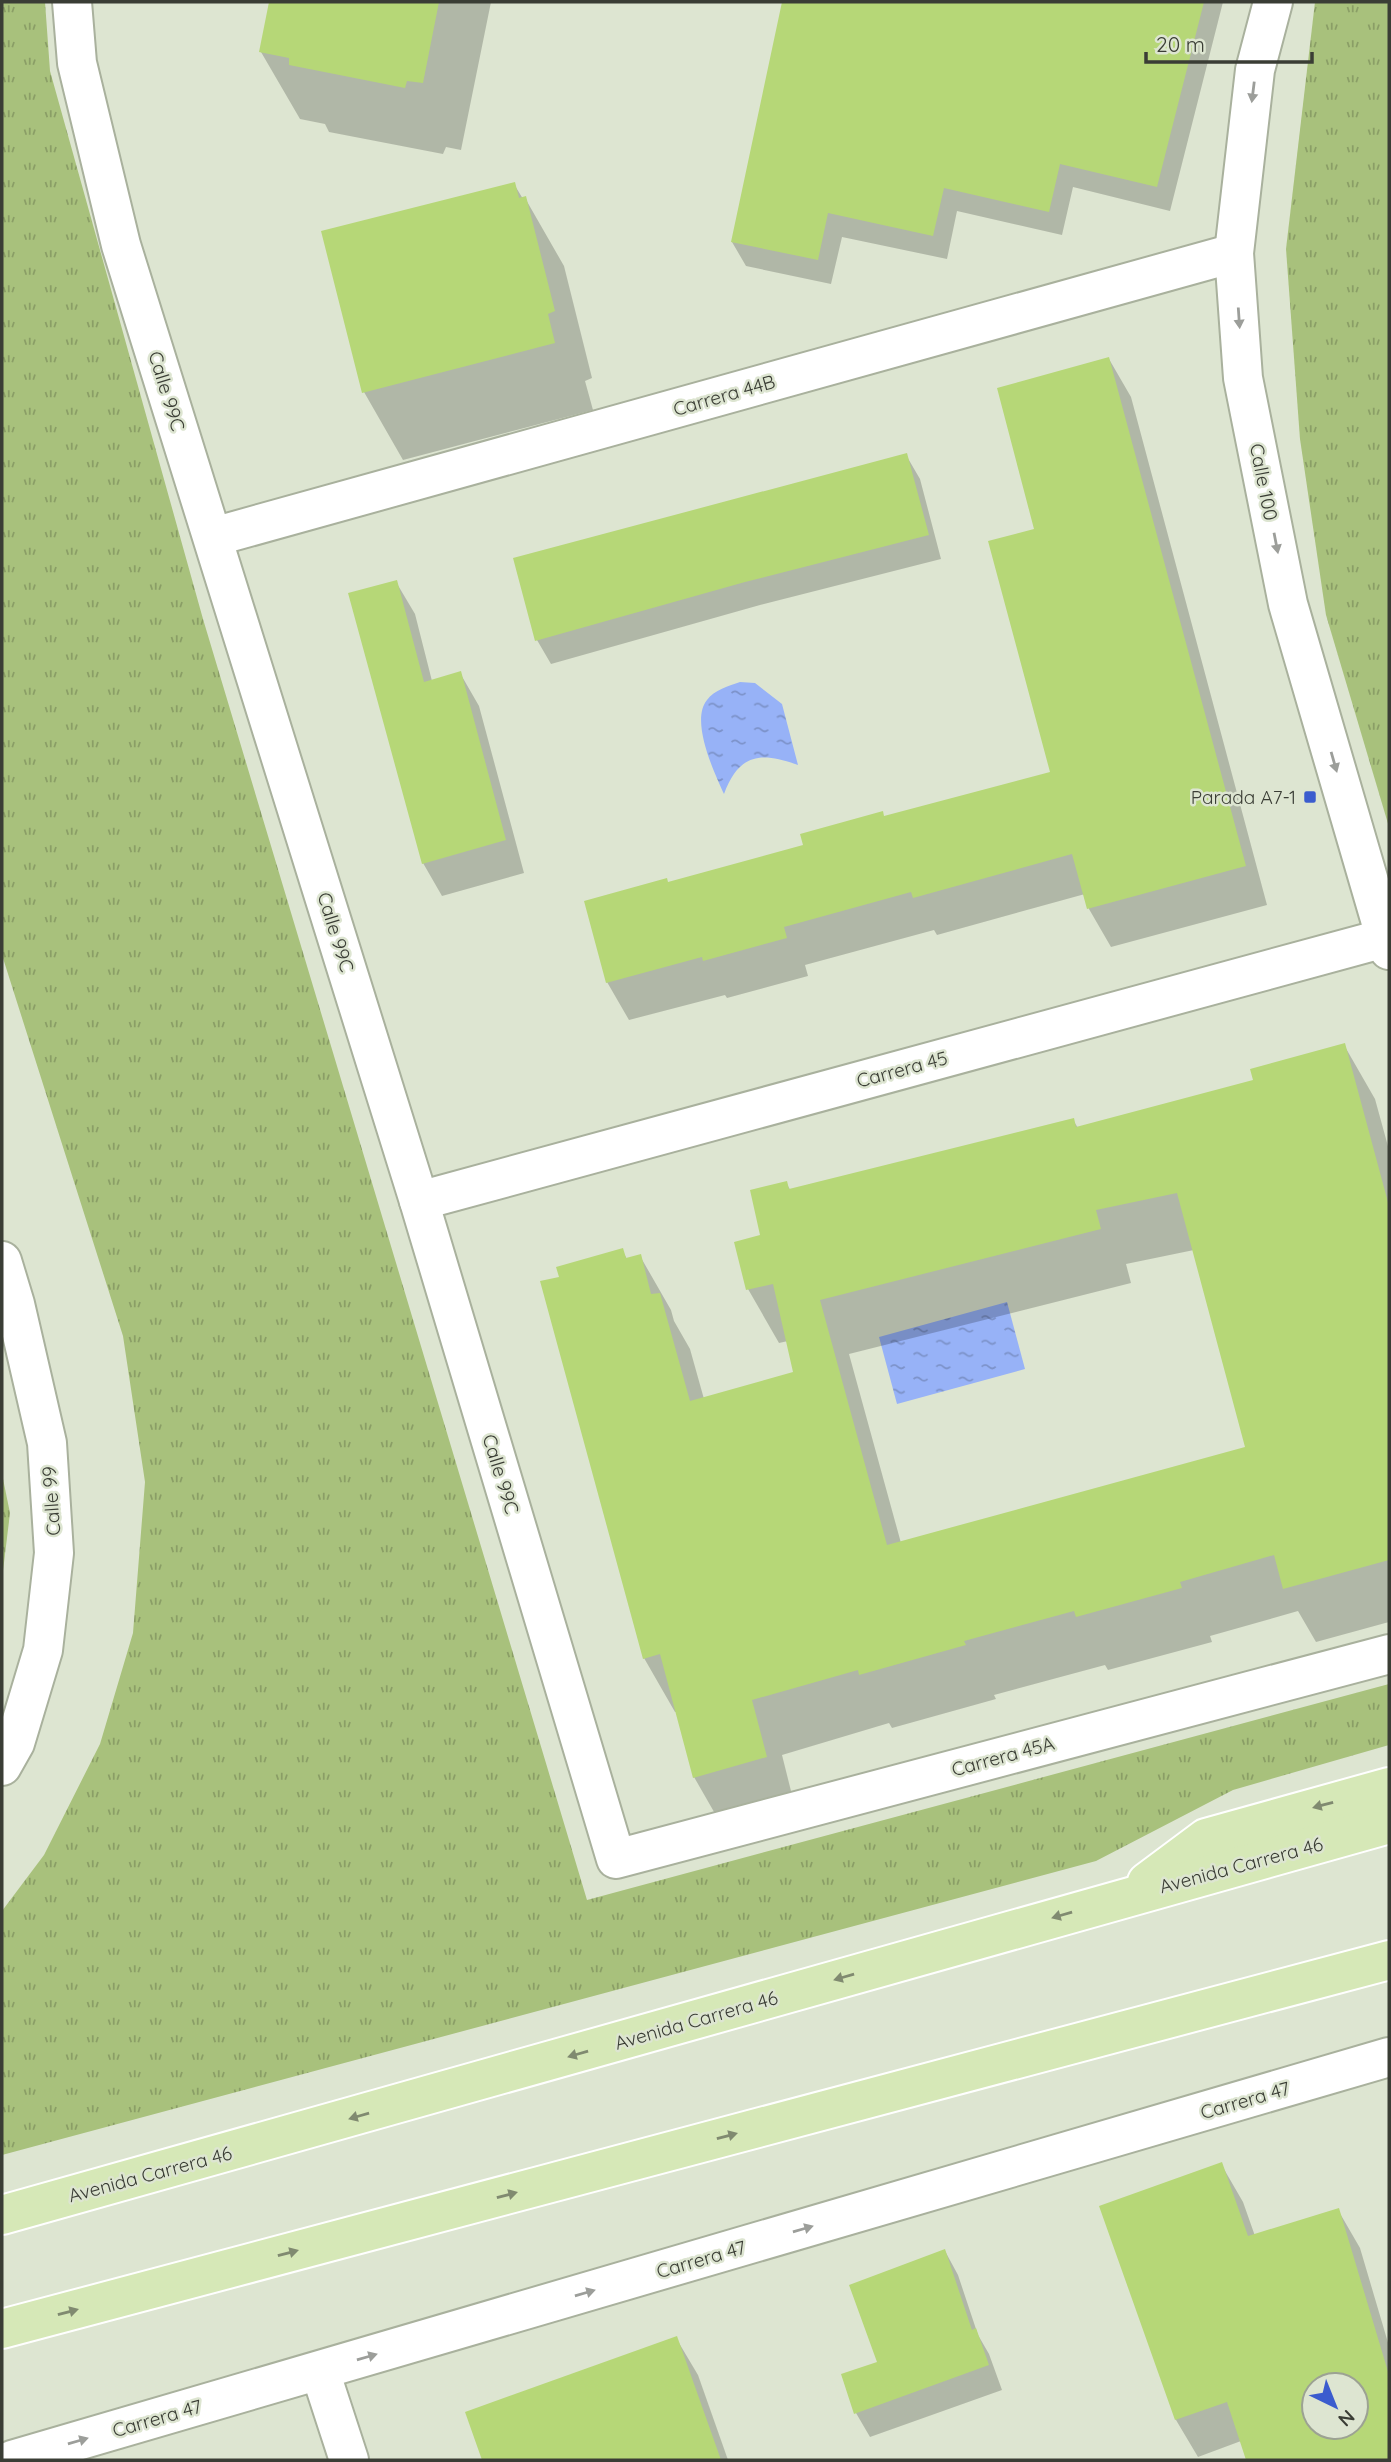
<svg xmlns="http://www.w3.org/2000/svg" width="1391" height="2462" font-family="Quicksand,sans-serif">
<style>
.grass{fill:url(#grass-tufts)}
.water{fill:url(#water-ripples)}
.shadow{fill:#0003;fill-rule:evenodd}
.building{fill:#b6d777;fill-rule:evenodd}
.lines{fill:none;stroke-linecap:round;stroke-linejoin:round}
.minor-casing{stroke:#a9b19d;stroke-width:42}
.major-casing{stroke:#fff;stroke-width:42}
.minor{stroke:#fff;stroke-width:38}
.major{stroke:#d6e8b7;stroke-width:38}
.oneway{fill:#9c9e9a}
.oneway2{fill:#808a70}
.poi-dot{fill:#3b5cce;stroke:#dde5d1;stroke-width:2.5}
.labels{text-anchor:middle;stroke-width:5;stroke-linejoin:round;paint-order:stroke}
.street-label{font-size:19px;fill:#3a3d35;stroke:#dde5d1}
.poi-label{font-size:19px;fill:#3a3d35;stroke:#dde5d1;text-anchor:end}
</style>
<defs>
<pattern id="grass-tufts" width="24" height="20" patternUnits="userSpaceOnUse" patternTransform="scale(1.75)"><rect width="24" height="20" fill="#a8c17c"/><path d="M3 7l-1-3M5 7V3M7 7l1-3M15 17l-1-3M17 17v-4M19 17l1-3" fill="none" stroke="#8a9e66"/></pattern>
<pattern id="water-ripples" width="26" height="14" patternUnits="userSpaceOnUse" patternTransform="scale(1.75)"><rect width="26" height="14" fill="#97b2f7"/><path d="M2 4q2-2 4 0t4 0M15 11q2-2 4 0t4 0" fill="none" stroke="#7c92c9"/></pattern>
</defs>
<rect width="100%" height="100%" fill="#dde5d1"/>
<!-- grass -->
<g class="grass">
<path d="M 2,2 L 45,2 L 50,71 L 203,619 L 587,1900 L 1389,1684 L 1389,1745 L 1233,1790 L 1096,1861 L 2,2155 L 2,1911 L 44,1855 L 100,1744 L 133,1633 L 145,1482 L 123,1336 L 2,955 Z"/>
<path d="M 1315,2 L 1389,2 L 1389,827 L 1326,615 L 1300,439 L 1286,249 Z"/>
<path d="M 2,1474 L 10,1513 L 2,1579 Z"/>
</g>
<!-- water -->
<g class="water">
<path d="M 740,682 L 755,683 L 782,704 L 798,765 C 760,751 739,754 724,794 C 714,772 690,721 707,700 C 714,690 729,686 740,682 Z"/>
<path d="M 1007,1302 L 1025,1369 L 897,1404 L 879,1337 Z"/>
</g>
<!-- shadow -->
<g class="shadow">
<path d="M 271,2 L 491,2 L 461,150 L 446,147 L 443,154 L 329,132 L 325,124 L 300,119 L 261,52 Z"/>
<path d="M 784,2 L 1223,2 L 1170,211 L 1073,187 L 1062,235 L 957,211 L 947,259 L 842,237 L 831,284 L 746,266 L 732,242 Z"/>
<path d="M 514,184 L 523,199 L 525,198 L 564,266 L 592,378 L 585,381 L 593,410 L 403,460 L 364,392 Z"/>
<path d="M 1109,359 L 1131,397 L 1267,905 L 1111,947 L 1089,909 L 1085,894 L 937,935 L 934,930 L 805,965 L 808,976 L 727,998 L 725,995 L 629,1020 L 607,982 L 668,883 L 805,847 L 885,818 L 1052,773 L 1036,530 Z"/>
<path d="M 906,455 L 920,479 L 941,559 L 760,605 L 551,664 L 537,640 Z"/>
<path d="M 396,582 L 415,614 L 432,681 L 460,673 L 479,706 L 524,873 L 442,896 L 423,863 Z"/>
<path d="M 1344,1045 L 1375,1099 L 1389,1150 L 1389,1622 L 1316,1642 L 1298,1611 L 1210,1636 L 1212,1642 L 1108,1670 L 1105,1665 L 994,1695 L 996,1699 L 892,1728 L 889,1723 L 782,1755 L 796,1811 L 725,1831 L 694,1777 L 677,1712 L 675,1712 L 644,1658 L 561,1278 L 622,1250 L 627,1259 L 640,1256 L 671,1310 L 674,1321 L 690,1349 L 704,1399 L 795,1373 L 788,1341 L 779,1343 L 748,1289 L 763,1236 L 786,1183 L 791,1191 L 1073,1120 L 1078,1128 L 1255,1081 ZM 1194,1250 L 1248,1448 L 901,1543 L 849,1354 L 1131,1283 L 1126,1264 Z"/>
<path d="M 1221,2164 L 1243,2202 L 1255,2236 L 1338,2210 L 1360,2248 L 1389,2346 L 1389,2460 L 1247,2460 L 1241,2441 L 1198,2457 L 1176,2420 L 1101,2207 ZM 1314,2385 L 1356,2385 L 1356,2427 L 1314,2427 Z"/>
<path d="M 945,2251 L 958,2275 L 978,2335 L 989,2354 L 1002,2390 L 870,2437 L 856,2413 Z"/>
<path d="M 676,2338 L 698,2375 L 728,2460 L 483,2460 L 467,2413 Z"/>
</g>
<!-- building -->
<g class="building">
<path d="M 269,2 L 439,2 L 423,83 L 407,81 L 405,88 L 289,65 L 289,58 L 259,52 Z"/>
<path d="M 782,2 L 1204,2 L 1157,187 L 1060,164 L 1049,212 L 944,188 L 933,236 L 828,213 L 818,260 L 731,242 Z"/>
<path d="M 515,182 L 519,198 L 526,196 L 555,311 L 548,314 L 555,343 L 362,393 L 321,231 Z"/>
<path d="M 1109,357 L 1246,866 L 1087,909 L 1072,854 L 913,898 L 911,892 L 784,927 L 787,938 L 703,961 L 702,957 L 606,983 L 584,901 L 667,878 L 668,882 L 803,845 L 800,834 L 883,811 L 884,816 L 1050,772 L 988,541 L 1034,529 L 997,388 Z"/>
<path d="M 907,453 L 929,535 L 745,582 L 535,641 L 513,558 Z"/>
<path d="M 397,580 L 424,682 L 461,671 L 506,840 L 422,864 L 348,593 Z"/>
<path d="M 1345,1043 L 1389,1206 L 1389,1560 L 1283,1589 L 1274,1555 L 1180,1582 L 1182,1588 L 1076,1617 L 1074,1611 L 964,1641 L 966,1645 L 859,1675 L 858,1670 L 752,1700 L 767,1757 L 693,1778 L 660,1654 L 643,1659 L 540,1281 L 559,1277 L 556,1267 L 623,1248 L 626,1258 L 641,1254 L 651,1294 L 660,1293 L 690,1401 L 793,1372 L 773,1284 L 746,1290 L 734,1242 L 760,1235 L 750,1190 L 787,1181 L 789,1189 L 1074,1118 L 1076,1127 L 1253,1080 L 1250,1069 ZM 1177,1193 L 1245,1447 L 887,1545 L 820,1300 L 1101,1229 L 1096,1210 Z"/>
<path d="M 1222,2162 L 1248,2236 L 1339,2208 L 1389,2375 L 1389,2460 L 1246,2460 L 1227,2402 L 1175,2420 L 1099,2206 ZM 1314,2385 L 1356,2385 L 1356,2427 L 1314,2427 Z"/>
<path d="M 945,2249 L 972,2330 L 976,2328 L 989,2365 L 854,2414 L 841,2374 L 877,2362 L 849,2285 Z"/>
<path d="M 677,2336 L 721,2460 L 482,2460 L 465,2412 Z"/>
</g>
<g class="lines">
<!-- minor casing -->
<g class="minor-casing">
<g id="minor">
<path d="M 72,2 L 77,63 L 121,245 L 419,1201 L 616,1859 L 1389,1654"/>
<path d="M 1273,2 L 1255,70 L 1234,253 L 1243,378 L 1288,604 L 1389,950"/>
<path d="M 213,537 L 1234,253"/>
<path d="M 419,1201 L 1385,938"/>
<path d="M 2,1261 L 15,1304 L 47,1443 L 54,1553 L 43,1650 L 15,1743 L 2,1766"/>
<path d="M 320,2371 L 349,2460"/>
<path d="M 12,2460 L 1389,2057"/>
</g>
</g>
<!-- major casing -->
<g class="major-casing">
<g id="major">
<path d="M 1147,1882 L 1206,1838 L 1389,1787"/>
<path d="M 2,2215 C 465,2088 926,1951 1389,1824"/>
<path d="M 2,2329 L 1389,1960"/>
</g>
</g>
<!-- minor -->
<use href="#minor" class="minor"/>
<!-- major -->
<use href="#major" class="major"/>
</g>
<!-- one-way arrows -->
<defs><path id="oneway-solid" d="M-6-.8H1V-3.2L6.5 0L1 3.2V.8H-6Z" transform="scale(1.75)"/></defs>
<g class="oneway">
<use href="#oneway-solid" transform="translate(1253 92) rotate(97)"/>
<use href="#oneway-solid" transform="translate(1239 318) rotate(86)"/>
<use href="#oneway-solid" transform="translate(1276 543) rotate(79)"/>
<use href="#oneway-solid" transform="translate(1334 762) rotate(74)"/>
<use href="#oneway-solid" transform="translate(803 2229) rotate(-16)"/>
<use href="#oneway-solid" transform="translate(585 2293) rotate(-16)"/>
<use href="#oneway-solid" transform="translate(367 2357) rotate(-16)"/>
<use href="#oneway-solid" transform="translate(78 2441) rotate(-16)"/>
</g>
<g class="oneway2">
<use href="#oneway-solid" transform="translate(1323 1805) rotate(165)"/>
<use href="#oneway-solid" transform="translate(1062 1915) rotate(164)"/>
<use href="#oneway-solid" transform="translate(844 1977) rotate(164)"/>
<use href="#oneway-solid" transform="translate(578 2054) rotate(164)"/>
<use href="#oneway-solid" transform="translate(359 2116) rotate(164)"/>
<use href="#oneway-solid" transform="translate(727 2136) rotate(-15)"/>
<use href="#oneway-solid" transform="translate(507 2195) rotate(-15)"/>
<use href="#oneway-solid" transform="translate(288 2253) rotate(-15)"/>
<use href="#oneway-solid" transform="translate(68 2312) rotate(-15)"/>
</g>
<!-- markers -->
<rect class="poi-dot" x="1303" y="790" width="14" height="14" rx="3.5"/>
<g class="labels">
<!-- street labels -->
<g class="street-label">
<text transform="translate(167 391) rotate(73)" y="7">Calle 99C</text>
<text transform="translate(724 395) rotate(-16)" y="7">Carrera 44B</text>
<text transform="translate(1264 482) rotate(79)" y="7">Calle 100</text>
<text transform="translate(336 932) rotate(73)" y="7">Calle 99C</text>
<text transform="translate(902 1069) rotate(-15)" y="7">Carrera 45</text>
<text transform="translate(501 1474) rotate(73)" y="7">Calle 99C</text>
<text transform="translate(51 1501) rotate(-94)" y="7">Calle 99</text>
<text transform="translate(1003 1756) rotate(-15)" y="7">Carrera 45A</text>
<text transform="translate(1241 1865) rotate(-15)" y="7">Avenida Carrera 46</text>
<text transform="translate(696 2020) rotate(-16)" y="7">Avenida Carrera 46</text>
<text transform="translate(1245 2100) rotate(-16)" y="7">Carrera 47</text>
<text transform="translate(150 2174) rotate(-15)" y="7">Avenida Carrera 46</text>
<text transform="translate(701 2259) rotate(-16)" y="7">Carrera 47</text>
<text transform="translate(157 2418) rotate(-16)" y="7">Carrera 47</text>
</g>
<!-- poi labels -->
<g class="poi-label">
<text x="1296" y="804">Parada A7-1</text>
</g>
</g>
<!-- border -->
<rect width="1391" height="2462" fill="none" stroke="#3a3d35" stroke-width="7"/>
<!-- north arrow -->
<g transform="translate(1335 2406) rotate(137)"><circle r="33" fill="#dde5d1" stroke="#9ca293" stroke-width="2"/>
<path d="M0-5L12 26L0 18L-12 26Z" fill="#3b5cce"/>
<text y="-10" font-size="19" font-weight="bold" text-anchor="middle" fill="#3a3d35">N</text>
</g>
<!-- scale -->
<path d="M1146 52v10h166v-10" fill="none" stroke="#3a3d35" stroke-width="3.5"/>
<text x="1156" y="52" font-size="21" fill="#3a3d35" stroke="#dde5d1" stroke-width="5" paint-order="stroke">20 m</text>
</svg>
